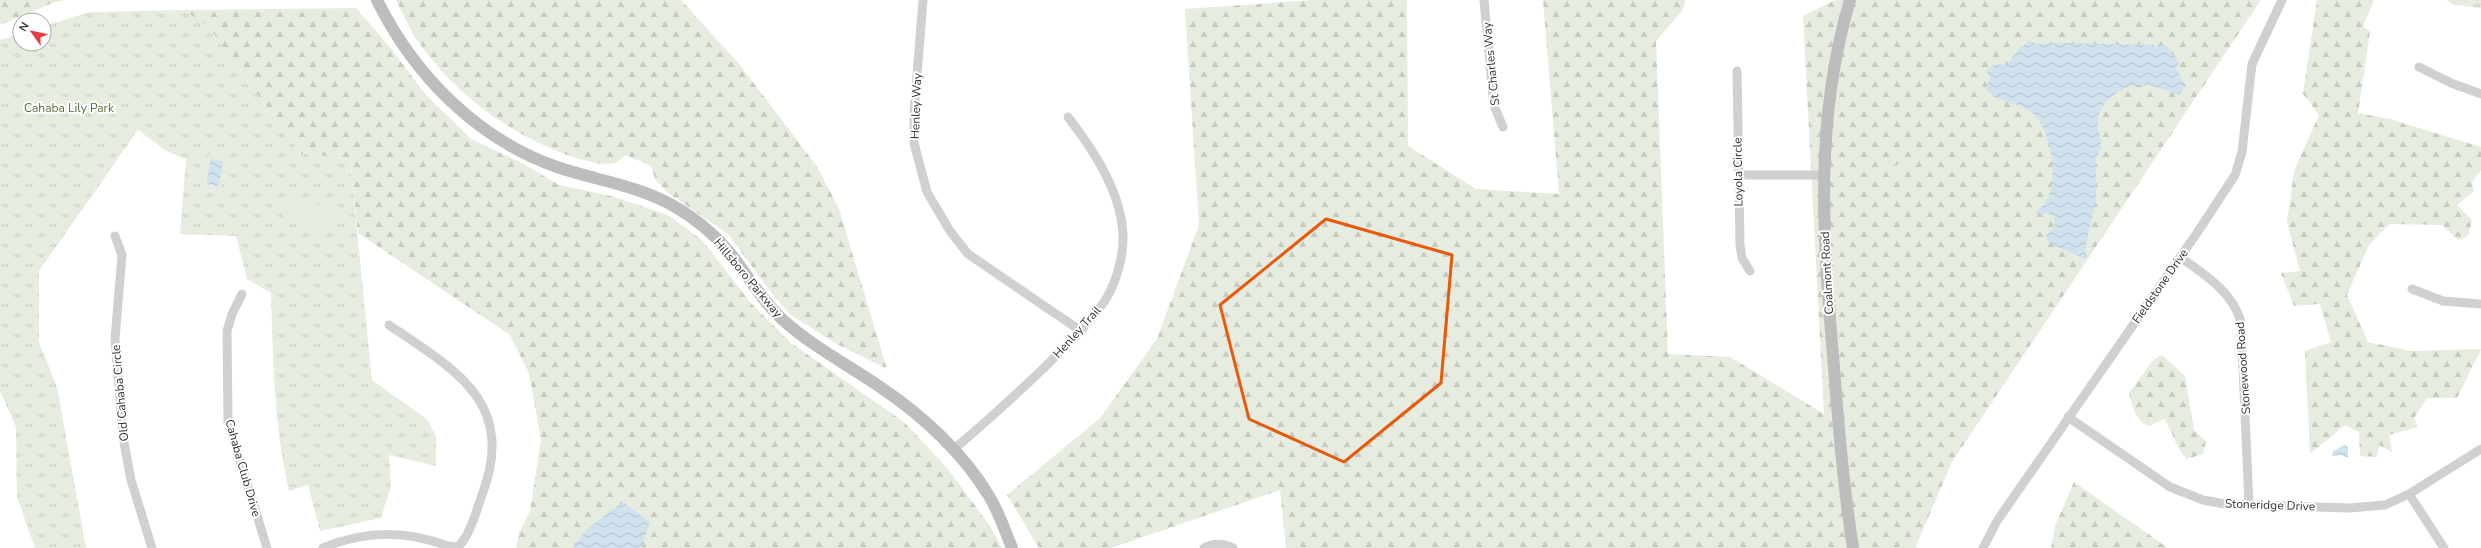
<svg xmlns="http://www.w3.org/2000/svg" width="2481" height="548" font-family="'Nunito Sans',sans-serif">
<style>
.grass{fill:url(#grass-tufts)}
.forest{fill:url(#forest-firs)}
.garden{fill:#e6ecdf}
.water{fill:url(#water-waves)}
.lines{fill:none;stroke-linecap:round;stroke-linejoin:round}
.street{stroke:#d0d0d0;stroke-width:9}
.secondary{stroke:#bdbdbd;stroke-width:12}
.marked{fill:none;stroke:#e8590c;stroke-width:3;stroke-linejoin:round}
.labels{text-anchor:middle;stroke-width:4;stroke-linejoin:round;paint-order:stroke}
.street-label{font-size:12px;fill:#333;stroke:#fff}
.park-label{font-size:12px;fill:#56703f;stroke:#fff}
</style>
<defs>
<pattern id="grass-tufts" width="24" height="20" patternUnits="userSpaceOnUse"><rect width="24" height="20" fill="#e6ecdf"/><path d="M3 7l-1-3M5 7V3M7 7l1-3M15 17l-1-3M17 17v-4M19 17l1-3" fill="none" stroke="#c6cbc0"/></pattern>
<pattern id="forest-firs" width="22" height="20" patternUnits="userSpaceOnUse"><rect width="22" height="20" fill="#e6ecdf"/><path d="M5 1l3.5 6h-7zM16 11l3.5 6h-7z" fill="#c6cbc0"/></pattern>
<pattern id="water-waves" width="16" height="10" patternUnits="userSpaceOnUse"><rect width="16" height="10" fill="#cfe2ee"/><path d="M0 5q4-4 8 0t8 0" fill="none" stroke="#b2c2cd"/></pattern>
</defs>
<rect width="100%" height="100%" fill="#fff"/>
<!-- grass -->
<g class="grass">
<path d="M 2446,0 L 2481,0 L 2481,8 L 2455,5 Z"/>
<path d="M 184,10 L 209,27 L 300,153 L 350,159 L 372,380 L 427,419 L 436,436 L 436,466 L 389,455 L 391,486 L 381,518 L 320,531 L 308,485 L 289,491 C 274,426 273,360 271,293 L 247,279 L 236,236 L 180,234 L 186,159 L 168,152 L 138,130 L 39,271 L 39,342 L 57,387 L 86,548 L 35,548 L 17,497 L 16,427 L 0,391 L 0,40 L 20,34 L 20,44 L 44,44 L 44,26 L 90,12 Z"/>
</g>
<!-- forest -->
<g class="forest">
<path d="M 0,0 L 66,0 L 55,2 L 0,25 Z"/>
<path d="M 396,0 L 681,0 L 740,65 L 818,168 L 839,209 L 887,369 L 837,344 L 792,316 L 773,295 L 728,234 L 668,193 L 655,179 L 651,166 L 626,155 C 623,157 620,160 617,162 C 605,168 575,158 564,154 C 504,131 449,89 414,35 C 407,24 402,12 396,0 Z"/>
<path d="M 1315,0 L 1407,0 L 1408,146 L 1476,189 L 1559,194 L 1543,0 L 1685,0 L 1683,10 L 1656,41 L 1668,354 L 1730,357 L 1824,414 L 1803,16 L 1835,0 L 2261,0 L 1952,462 L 1915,548 L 1286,548 L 1280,490 L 1111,548 L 1039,548 L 1007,495 L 1100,418 L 1157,339 L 1199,225 L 1185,9 Z"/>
<path d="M 2317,0 L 2374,0 L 2363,26 L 2370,32 L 2358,113 L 2390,119 L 2481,147 L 2481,170 L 2472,182 L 2474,191 L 2457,205 L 2472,220 L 2468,236 L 2458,240 L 2442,225 L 2389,224 L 2369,245 L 2347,295 L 2368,342 L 2411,351 L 2481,349 L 2457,398 L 2427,398 L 2414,418 L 2418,427 L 2389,435 L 2392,452 L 2379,445 L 2377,457 L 2360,456 L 2359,432 L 2345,425 L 2310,454 L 2305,351 L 2331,342 L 2320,304 L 2294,306 L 2281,273 L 2300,271 L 2287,222 L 2294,171 L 2319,115 L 2303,94 Z"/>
<path d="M 356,8 L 389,46 L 426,95 L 471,139 L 524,164 L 559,185 L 611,196 L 668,215 L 703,241 L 750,302 L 791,343 L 904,422 L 948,469 L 990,526 L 1002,548 L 516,548 L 519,533 L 530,511 L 541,440 L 529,373 L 510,335 L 358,233 L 350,159 L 300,153 L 209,27 L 184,10 Z"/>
<path d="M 2162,355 L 2185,376 L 2194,430 L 2206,441 L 2203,454 L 2187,459 C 2175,448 2174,432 2164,419 L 2149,426 C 2136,422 2132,405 2129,393 L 2153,360 Z"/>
<path d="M 2074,482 L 2168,548 L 2051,548 L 2055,526 Z"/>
</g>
<!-- garden -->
<g class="garden">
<path d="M 209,153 L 227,156 L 220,194 L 202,190 Z"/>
<path d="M 1904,161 L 1907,166 L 1906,170 L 1897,175 L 1892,174 L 1893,167 Z"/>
<path d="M 294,198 L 334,210 L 337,215 L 333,230 L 327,234 L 287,222 L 283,216 L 288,201 Z"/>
</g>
<!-- water -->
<g class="water">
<path d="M 2031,41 L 2037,44 L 2063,43 L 2153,45 L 2156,49 L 2159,45 L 2166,45 L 2179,63 L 2176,69 C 2182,79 2188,86 2179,95 C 2168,91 2154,85 2141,85 C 2123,85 2102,99 2098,118 C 2096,127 2101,136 2101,145 C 2101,150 2097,154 2096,159 C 2095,173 2097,186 2096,199 C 2093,219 2085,239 2085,259 L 2049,243 L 2046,235 L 2055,228 L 2054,216 L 2047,213 L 2040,215 L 2036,212 C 2040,208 2045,204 2048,198 C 2058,175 2051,128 2031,112 C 2017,101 1998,104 1986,89 L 1990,78 L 1986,70 L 1994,65 L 2008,64 L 2019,48 Z"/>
<path d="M 211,159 L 223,161 L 219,186 L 206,184 Z"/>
<path d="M 2344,445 L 2348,447 L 2348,458 L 2342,455 L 2332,456 L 2333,451 Z"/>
<path d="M 623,502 L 650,522 L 641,548 L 573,548 L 587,529 Z"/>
</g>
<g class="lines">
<!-- street -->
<g class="street">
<path d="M 923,0 L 914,113 L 914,143 L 927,192 L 950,231 L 968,254 L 1081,331"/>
<path d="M 1484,0 L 1493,96 L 1495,108 L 1503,127"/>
<path d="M 2419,67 L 2451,83 L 2481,94"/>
<path d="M 1737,71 L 1740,245 L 1742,258 L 1750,271"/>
<path d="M 1739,175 L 1823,175"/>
<path d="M 115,236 L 122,255 L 115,339 L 123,437 L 131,480 L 152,548"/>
<path d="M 2180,257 C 2205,275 2232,291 2241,322 L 2249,505"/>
<path d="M 2412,289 L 2443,301 L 2481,304"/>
<path d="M 242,294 L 232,314 L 227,331 L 228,422 L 267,548"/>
<path d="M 389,325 C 455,370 517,402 482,495 C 476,511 471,534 458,547"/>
<path d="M 2068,417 L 2170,487 L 2203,500 L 2225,504 L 2349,508 L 2385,505 L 2409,494 L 2481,449"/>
<path d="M 953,450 C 986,422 1018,393 1049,363 C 1068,344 1088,325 1104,302 C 1115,286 1123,259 1123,239 C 1123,194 1094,151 1068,117"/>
<path d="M 2409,494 L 2444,548"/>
<path d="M 323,548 C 365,530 405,530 448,546 C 452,547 456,546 459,548"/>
<path d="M 1204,548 C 1214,543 1223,543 1233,548"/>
<path d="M 1983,548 L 1997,521 L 2197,233 L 2235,175 L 2242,152 L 2252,64 L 2282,0"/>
</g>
<!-- secondary -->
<g class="secondary">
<path d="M 377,0 C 414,75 477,139 557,167 C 595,180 636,185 672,205 C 697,219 720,239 737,262 C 752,282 764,303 783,320 C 813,347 850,366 883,389 C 923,416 964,454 989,496 C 999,512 1005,531 1012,548"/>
<path d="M 1850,0 C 1815,118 1822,234 1833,355 C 1838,420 1843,484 1853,548"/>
</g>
</g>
<!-- marked area -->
<path class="marked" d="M 1326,219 L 1452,255 L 1441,383 L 1344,462 L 1249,419 L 1220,305 Z"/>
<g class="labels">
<!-- street labels -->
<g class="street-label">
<text transform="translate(1491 64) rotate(-96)" y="4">St Charles Way</text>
<text transform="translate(916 106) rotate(-88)" y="4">Henley Way</text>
<text transform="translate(1738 172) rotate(-91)" y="4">Loyola Circle</text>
<text transform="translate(1827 273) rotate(-93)" y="4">Coalmont Road</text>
<text transform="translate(748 278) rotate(50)" y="4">Hillsboro Parkway</text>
<text transform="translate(2160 286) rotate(-55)" y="4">Fieldstone Drive</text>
<text transform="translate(1077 332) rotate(-48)" y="4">Henley Trail</text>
<text transform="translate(2243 368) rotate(-94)" y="4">Stonewood Road</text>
<text transform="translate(120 393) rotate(-95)" y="4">Old Cahaba Circle</text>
<text transform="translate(243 468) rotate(74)" y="4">Cahaba Club Drive</text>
<text transform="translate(2270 505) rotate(2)" y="4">Stoneridge Drive</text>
</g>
<!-- park labels -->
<g class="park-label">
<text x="69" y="112">Cahaba Lily Park</text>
</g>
</g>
<!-- north arrow -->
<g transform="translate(32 32) rotate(303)"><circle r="19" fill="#ffffff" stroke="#adadad"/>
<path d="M0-3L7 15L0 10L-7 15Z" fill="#e63946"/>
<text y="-6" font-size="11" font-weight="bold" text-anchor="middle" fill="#333333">N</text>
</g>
</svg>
